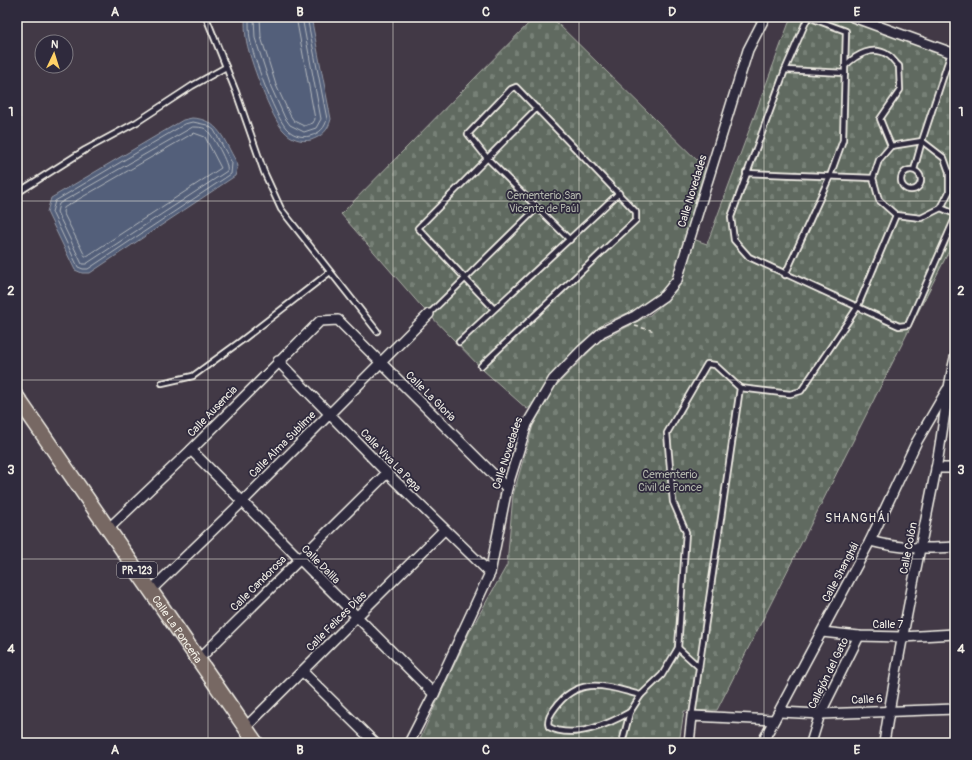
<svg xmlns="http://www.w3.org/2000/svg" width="972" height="760" font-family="Pangolin,sans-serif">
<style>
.cemetery{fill:url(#cemetery-stones);stroke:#aaaea4}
.water{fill:#525f7a;stroke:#9399a6}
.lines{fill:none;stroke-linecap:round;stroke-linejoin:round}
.shore{stroke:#b3b7bc;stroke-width:1}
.lane-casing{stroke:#f4f1e8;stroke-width:8}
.street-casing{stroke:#f4f1e8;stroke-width:12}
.primary-casing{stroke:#f4f1e8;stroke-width:17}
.path{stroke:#f4f1e8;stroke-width:1.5;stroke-dasharray:4 3;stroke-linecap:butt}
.lane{stroke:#2f2a3d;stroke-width:4.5}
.street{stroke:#2f2a3d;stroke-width:9}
.primary{stroke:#776864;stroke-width:14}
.grid{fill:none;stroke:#f4f1e8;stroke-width:1;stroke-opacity:0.55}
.labels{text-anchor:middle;stroke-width:3.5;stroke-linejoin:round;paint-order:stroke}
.shield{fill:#2f2a3d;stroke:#b9b5b5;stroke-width:1}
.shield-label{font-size:10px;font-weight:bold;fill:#f4f1e8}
.street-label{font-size:11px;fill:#f4f1e8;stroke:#2f2a3d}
.park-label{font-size:11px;fill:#b1b5ab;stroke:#2f2a3d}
.neighbourhood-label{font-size:12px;letter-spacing:1px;fill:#f4f1e8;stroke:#2f2a3d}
.neatline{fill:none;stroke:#f4f1e8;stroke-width:1.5}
.grid-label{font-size:13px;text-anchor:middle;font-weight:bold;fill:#f4f1e8}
</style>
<defs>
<pattern id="cemetery-stones" width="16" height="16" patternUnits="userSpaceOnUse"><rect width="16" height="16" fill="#606b60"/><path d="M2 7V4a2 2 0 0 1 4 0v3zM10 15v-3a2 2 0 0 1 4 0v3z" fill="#778177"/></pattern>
</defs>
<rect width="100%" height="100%" fill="#423946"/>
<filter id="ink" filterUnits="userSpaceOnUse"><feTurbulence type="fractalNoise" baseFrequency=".025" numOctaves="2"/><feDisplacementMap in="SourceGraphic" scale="8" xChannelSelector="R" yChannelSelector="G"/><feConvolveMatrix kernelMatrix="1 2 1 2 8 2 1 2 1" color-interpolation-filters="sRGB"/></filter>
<g filter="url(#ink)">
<!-- cemetery -->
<g class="cemetery">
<path d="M 535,17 L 551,17 L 705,168 L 672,282 L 644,306 L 604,323 L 550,376 L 533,405 L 527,409 L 483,370 L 421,306 L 341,214 Z"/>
<path d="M 791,17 L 840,17 L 955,58 L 954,241 L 717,710 L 684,711 L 679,743 L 418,743 L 470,631 L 507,565 L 513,495 L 533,426 L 552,390 L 600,341 L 650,315 L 668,299 L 680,285 L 693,239 L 707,244 Z"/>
</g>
<!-- water -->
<g class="water">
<path d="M 245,17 L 311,17 L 331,119 C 328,131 322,136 311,140 C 301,142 291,139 284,131 C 272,120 248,56 246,38 C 245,31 245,24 245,17 Z"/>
<path d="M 192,118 C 219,119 224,141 236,161 L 238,166 L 235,176 L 90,273 L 82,273 L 75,270 L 47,212 L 51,198 L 183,120 Z"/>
</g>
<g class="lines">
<!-- shore -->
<g class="shore">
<path d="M 249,17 C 249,24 249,32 250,39 C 253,57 274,114 286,128 C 292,135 301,138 310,136 C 320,133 325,128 327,119 L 307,17"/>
<path d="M 254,17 L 255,38 L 271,87 L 285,118 L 290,125 L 304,132 L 316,128 L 321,119 L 302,17"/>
<path d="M 260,17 L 261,37 L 276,85 L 290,115 L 294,121 L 304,126 L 313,123 L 315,119 L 296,17"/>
<path d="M 193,122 L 207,125 L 214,130 L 232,163 L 231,174 L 88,269 L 83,269 L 78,267 L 52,212 L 55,201 L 185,124 Z"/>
<path d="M 193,127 C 197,127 202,127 206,129 C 212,134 230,165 227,171 L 86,264 L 82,264 L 57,212 L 59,204 Z"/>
<path d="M 194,133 L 205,137 L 221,168 L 87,256 L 85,256 L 63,212 L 64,208 Z"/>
</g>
<!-- lane casing -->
<g class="lane-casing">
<g id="lane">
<path d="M 206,17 L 236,92 L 264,172 L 281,209 L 377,331"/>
<path d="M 846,65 C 856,55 873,45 888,55 C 892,57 895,63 899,66 L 900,90 L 880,119 L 891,146"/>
<path d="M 947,66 L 955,69"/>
<path d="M 785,70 L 845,73"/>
<path d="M 922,141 L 944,158 L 949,172 L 949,192 L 941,208 L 921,218 L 896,215 L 879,200 L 873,178 L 879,160 L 891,146 Z"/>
<path d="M 914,170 L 922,141 L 951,53"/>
<circle cx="911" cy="180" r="10"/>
<path d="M 746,173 L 873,178"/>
<path d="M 17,193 L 85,150 L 137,122 L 192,86 L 226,67"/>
<path d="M 941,208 L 955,214"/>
<path d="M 785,275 L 830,176 L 843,140 L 846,31 L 808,17 L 785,70 L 731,217 L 734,240 L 749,257 L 899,326 L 908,325 L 955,218"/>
<path d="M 493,308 L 418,228 L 537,108"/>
<path d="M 429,314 L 537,208"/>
<path d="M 459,342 L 619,193"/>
<path d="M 481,366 L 636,220 L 636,212 L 516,87 L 511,89 L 468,134 L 487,158 L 570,240"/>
<path d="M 162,383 L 193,376 L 241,341 L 330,272"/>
<path d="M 740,388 L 790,394 L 801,391 L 857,308 L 896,215"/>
<path d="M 678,648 L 699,667"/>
<path d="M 630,712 C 609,724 573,740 549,727 C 546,720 551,713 555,708 C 579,674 608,687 641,695 L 662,675 L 678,648 L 686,532 L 673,502 L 667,433 L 707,364 L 715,365 L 740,388 L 692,716"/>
<path d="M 622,743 L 630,712 L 641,695"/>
</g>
</g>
<!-- street casing -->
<g class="street-casing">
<g id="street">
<path d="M 853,17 L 955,54"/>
<path d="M 278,361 L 387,473 L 490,573"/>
<path d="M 191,450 L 434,694"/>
<path d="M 936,468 L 955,468"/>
<path d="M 108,529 L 191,450 L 320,321 L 338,320 L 507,488"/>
<path d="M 870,541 C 900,549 924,549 955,547"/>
<path d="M 151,590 L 242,502 L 429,314"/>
<path d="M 822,632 L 859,636 L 902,637 L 955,634"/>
<path d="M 198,660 L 387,473"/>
<path d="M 303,672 L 375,743"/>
<path d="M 780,712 L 820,714 L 955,709"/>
<path d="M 245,728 L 444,530"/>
<path d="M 409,743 L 434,694 L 490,573 L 507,488 L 527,424 L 553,380 L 582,350 L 602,332 L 635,316 L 664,296 L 677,280 L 748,50 L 765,17"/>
<path d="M 689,743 L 692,716 L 774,720"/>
<path d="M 762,743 L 870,541 L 916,443 L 947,390 L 955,390"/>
<path d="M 811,743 L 820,714 L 859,636"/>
<path d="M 884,743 C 898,651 918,560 936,469 C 943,432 946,395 955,358"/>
</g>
</g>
<!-- primary casing -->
<g class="primary-casing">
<g id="primary">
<path id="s1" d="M 17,397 L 256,743"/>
</g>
</g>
<!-- path -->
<path class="path" d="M 635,326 L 655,331"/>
<!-- lane -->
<use href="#lane" class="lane"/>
<!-- street -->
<use href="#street" class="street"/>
<!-- primary -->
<use href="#primary" class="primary"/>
</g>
</g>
<!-- grid -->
<path class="grid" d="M 208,17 L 208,743M 393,17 L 393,743M 579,17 L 579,743M 764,17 L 764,743M 17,201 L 955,201M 17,380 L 955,380M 17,559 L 955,559"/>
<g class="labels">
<!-- shield labels -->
<rect class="shield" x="117" y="562" width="40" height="16" rx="3"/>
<g class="shield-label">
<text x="137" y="574">PR-123</text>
</g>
<!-- street labels -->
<g class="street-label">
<text transform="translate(692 191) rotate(-73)" y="4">Calle Novedades</text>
<text transform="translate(431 396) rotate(45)" y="4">Calle La Gloria</text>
<text transform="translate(212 411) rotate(-46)" y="4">Calle Ausencia</text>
<text transform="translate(282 444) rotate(-45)" y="4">Calle Alma Sublime</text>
<text transform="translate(507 453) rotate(-72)" y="4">Calle Novedades</text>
<text transform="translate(391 460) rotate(46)" y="4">Calle Viva La Pepa</text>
<text transform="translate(908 548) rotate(-79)" y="4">Calle Colón</text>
<text transform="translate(321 564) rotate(45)" y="4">Calle Dalila</text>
<text transform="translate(840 572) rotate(-62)" y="4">Calle Shanghái</text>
<text transform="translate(258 583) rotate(-45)" y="4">Calle Candorosa</text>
<text transform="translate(336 621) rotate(-45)" y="4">Calle Felices Días</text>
<text x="888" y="628">Calle 7</text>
<text dy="4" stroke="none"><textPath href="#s1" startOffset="282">Calle La Ponceña</textPath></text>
<text transform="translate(828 673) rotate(-64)" y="4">Callejón del Gato</text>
<text transform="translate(867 699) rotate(-3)" y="4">Calle 6</text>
</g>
<!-- park labels -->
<g class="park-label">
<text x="544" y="199">Cementerio San<tspan x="544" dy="13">Vicente de Paúl</tspan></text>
<text x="670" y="478">Cementerio<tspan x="670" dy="13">Civil de Ponce</tspan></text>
</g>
<!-- neighbourhood labels -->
<g class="neighbourhood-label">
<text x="858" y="522">SHANGHÁI</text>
</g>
</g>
<!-- margin -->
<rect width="972" height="760" fill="none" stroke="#2f2a3d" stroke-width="44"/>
<!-- north arrow -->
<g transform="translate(54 54) rotate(4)"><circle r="19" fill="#2f2a3d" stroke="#7e7a81"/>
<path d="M0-3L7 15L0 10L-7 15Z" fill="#ffd166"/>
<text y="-6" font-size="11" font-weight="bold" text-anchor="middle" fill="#f4f1e8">N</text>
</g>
<rect x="22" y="22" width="928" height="716" class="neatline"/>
<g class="grid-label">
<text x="115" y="16">A</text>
<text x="300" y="16">B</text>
<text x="486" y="16">C</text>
<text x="672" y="16">D</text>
<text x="857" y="16">E</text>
<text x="11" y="116">1</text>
<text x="961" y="116">1</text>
<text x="11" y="295">2</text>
<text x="961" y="295">2</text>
<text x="11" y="474">3</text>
<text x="961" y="474">3</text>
<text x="11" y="653">4</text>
<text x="961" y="653">4</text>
<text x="115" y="754">A</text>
<text x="300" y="754">B</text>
<text x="486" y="754">C</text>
<text x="672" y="754">D</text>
<text x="857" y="754">E</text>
</g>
</svg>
